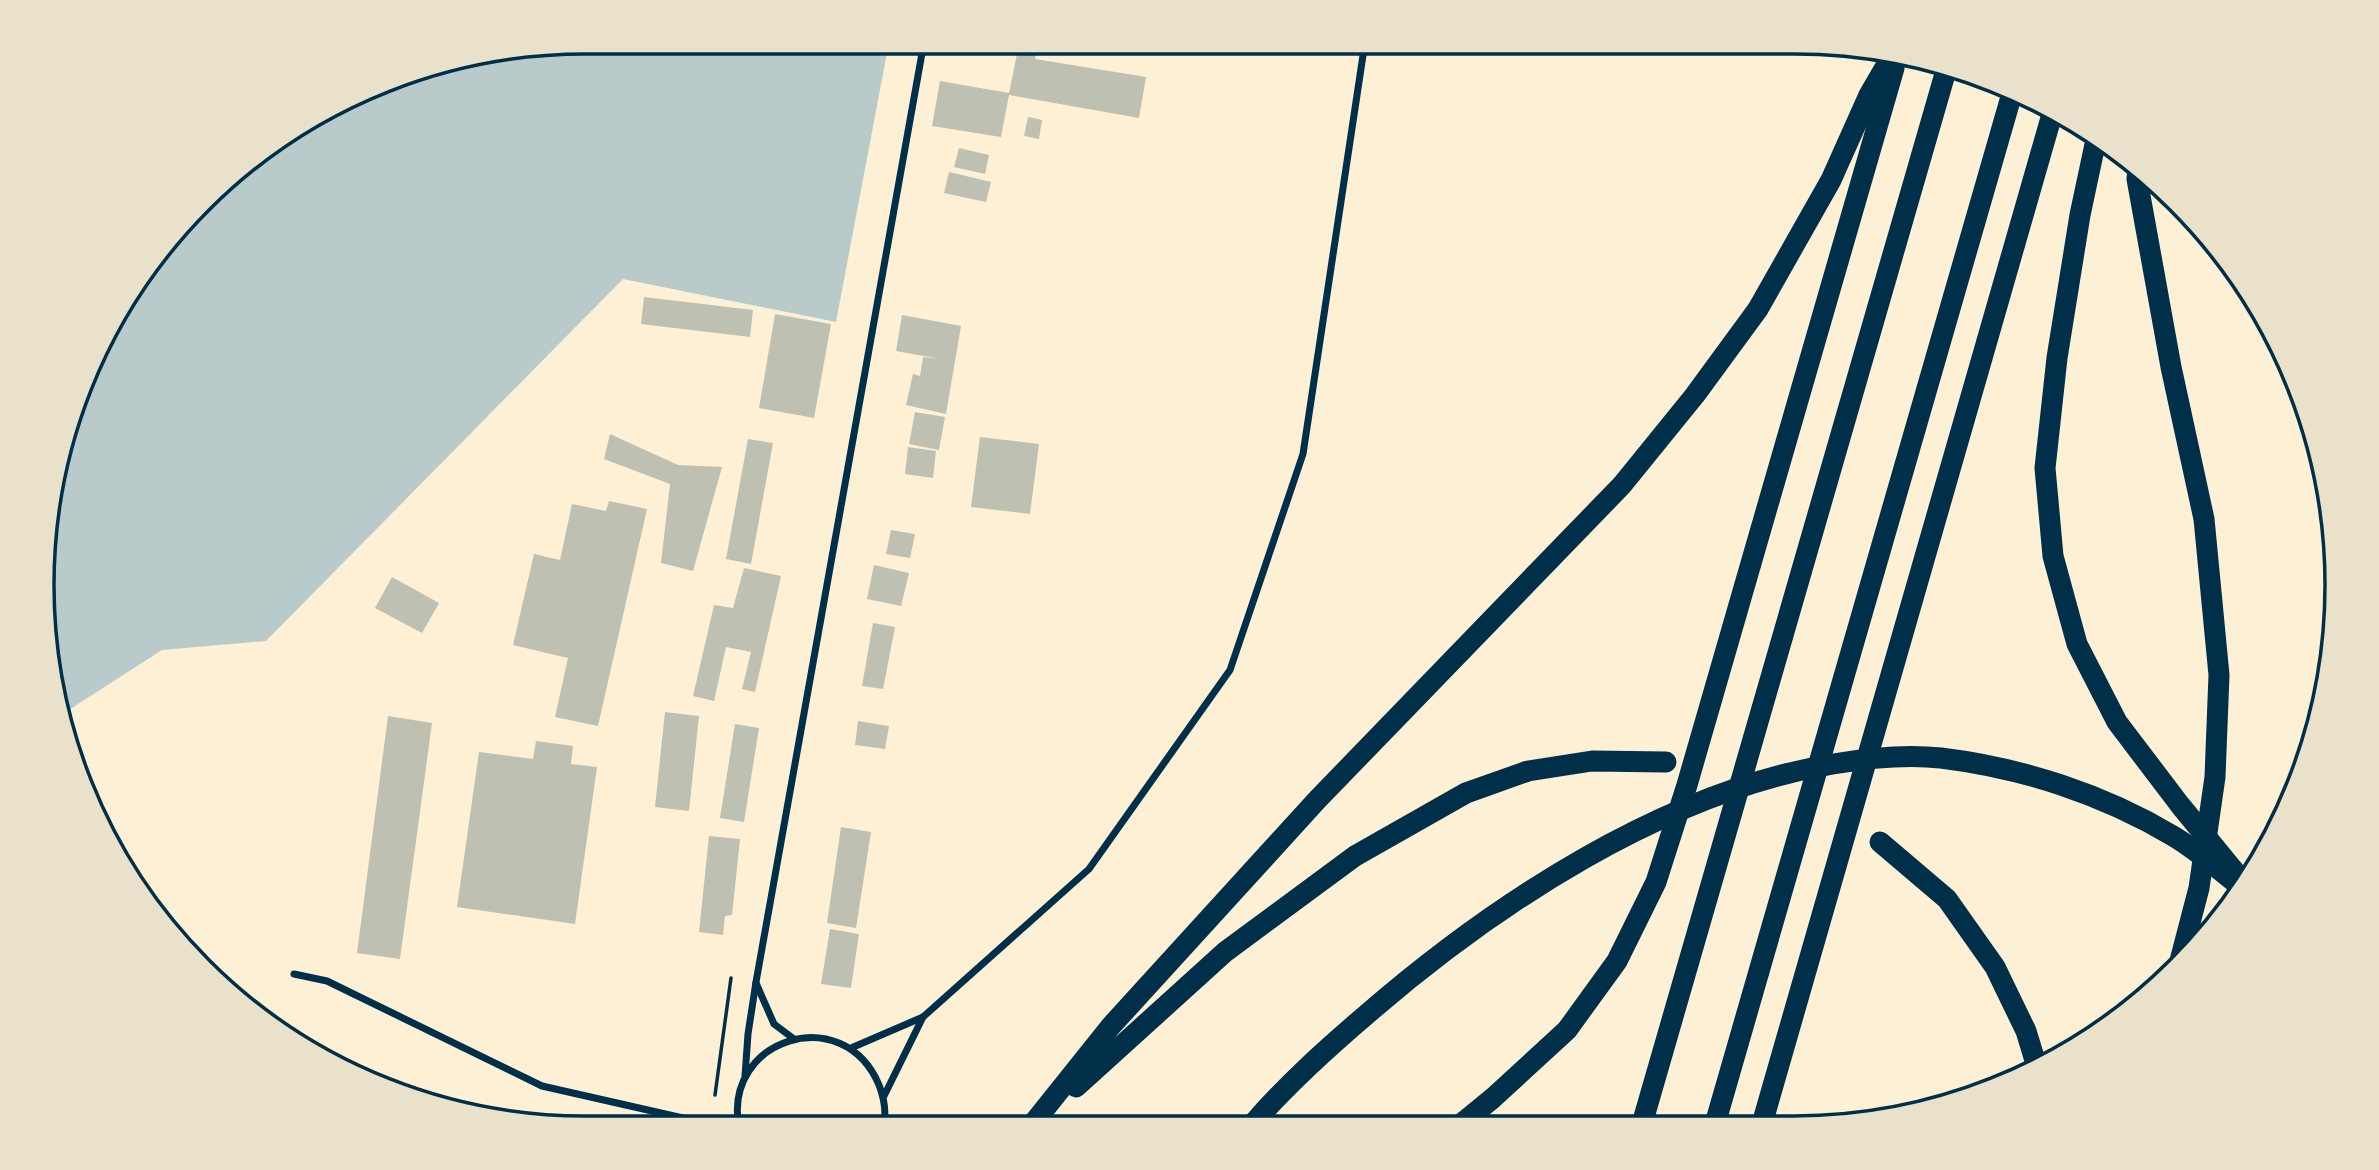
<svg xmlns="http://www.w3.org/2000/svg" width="2379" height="1170" font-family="Figtree,sans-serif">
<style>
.green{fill:#b9caca}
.building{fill:#bec0b2}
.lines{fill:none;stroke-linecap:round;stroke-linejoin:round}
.path{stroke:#003049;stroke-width:3.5}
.minor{stroke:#003049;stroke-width:7}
.motorway{stroke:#003049;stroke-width:21}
.rim{fill:none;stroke:#003049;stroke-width:3.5}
</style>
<rect width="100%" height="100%" fill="#fdf0d5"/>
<!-- green -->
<path class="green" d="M 585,42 L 889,42 L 836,322 L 623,279 L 266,641 L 162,650 L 64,713 L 47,655 L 53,479 L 83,377 L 133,284 L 254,154 L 410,71 Z"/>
<!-- building -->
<g class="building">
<path d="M 993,42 L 1039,42 L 1035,59 L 1146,77 L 1139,118 L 1009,95 L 1001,137 L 932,126 L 940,81 L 1009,93 L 1018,49 Z"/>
<path d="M 1028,117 L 1042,120 L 1039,139 L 1024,136 Z"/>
<path d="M 959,148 L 989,155 L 985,174 L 954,167 Z"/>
<path d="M 949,172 L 991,182 L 986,202 L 944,193 Z"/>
<path d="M 644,297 L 753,310 L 750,337 L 641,324 Z"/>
<path d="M 775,314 L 831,324 L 814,418 L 759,408 Z"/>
<path d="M 902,315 L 961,326 L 946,414 L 906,405 L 913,374 L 920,376 L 923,357 L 940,359 L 896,351 Z"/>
<path d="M 915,412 L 945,417 L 939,450 L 909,444 Z"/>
<path d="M 610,434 L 678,465 L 722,467 L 693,571 L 661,563 L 670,484 L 604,459 Z"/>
<path d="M 980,437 L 1039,444 L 1030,514 L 971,507 Z"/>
<path d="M 748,439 L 773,443 L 751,564 L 726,559 Z"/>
<path d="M 908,447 L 936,451 L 933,478 L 905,474 Z"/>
<path d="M 609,501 L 647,509 L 598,726 L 555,717 L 568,658 L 513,645 L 534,554 L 560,560 L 572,504 L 606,511 Z"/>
<path d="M 891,530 L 915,534 L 910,558 L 886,554 Z"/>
<path d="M 874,565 L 909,573 L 901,606 L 867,599 Z"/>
<path d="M 744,568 L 781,576 L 755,692 L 742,689 L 751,652 L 726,647 L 714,701 L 693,696 L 714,605 L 733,608 Z"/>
<path d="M 392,577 L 439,603 L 422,633 L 375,608 Z"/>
<path d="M 873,623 L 895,627 L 883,689 L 862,686 Z"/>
<path d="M 665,712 L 699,716 L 689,811 L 655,807 Z"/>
<path d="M 388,716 L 432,723 L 400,959 L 357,953 Z"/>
<path d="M 858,721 L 889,726 L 885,749 L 855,745 Z"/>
<path d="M 735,724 L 759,728 L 744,822 L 720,818 Z"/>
<path d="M 536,741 L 573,746 L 571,764 L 597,767 L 575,924 L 457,907 L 479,752 L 533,759 Z"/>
<path d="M 841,827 L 871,832 L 856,928 L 827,923 Z"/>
<path d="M 709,836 L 740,839 L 732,915 L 725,916 L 723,935 L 699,932 Z"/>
<path d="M 830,929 L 859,934 L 851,988 L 821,984 Z"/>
</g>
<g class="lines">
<!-- path -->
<path class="path" d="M 715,1095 L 731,978"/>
<!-- minor -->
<g class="minor">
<path d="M 294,974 L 327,981 L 542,1086 L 705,1123 L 738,1124"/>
<path d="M 756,983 L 774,1024 L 794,1039"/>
<path d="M 851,1048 L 923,1017 L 1089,869 L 1230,670 L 1303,454 L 1365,42"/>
<path d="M 745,1076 L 748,1034 L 756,982 L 924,42"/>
<path d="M 884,1096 L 923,1017"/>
<path d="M 739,1127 C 722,1039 843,1000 879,1085 C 884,1098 887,1113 883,1127"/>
</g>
<!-- motorway -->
<g class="motorway">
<path d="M 2097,135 L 2080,215 L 2057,358 L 2045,468 L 2053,556 L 2077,644 L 2117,722 L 2180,805 L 2235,872"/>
<path d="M 2138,168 L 2137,179 L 2171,367 L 2204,519 L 2219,675 L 2215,777 L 2199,888 L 2180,961"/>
<path d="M 1880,842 L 1947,899 L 1995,967 L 2026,1031 L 2037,1067"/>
<path d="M 1076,1087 L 1225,952 L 1355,856 L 1466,793 L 1528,771 L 1592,761 L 1666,762"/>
<path d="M 1642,1124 L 1947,67"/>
<path d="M 1715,1124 L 2013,90"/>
<path d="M 1762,1124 L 2053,111"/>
<path d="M 1460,1125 L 1493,1098 L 1567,1030 L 1617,961 L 1656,882 L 1687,785 L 1894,68"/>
<path d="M 1031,1126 L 1111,1026 L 1317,800 L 1622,485 L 1695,395 L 1758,309 L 1831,180 L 1869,95 L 1894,52"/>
<path d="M 1251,1126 C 1286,1085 1325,1050 1366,1015 C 1494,904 1664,792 1833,764 C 1868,758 1906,754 1941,758 C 2022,768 2103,794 2173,836 C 2197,850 2219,870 2241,887"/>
</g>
</g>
<!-- crop -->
<path d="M0 0H2379V1170H0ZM585 54H1794A531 531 0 0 1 2325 585V585A531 531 0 0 1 1794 1116H585A531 531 0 0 1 54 585V585A531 531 0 0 1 585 54Z" fill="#e9e1ca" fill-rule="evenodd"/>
<path class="rim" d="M585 54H1794A531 531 0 0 1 2325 585V585A531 531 0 0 1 1794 1116H585A531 531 0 0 1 54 585V585A531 531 0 0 1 585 54Z"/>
</svg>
